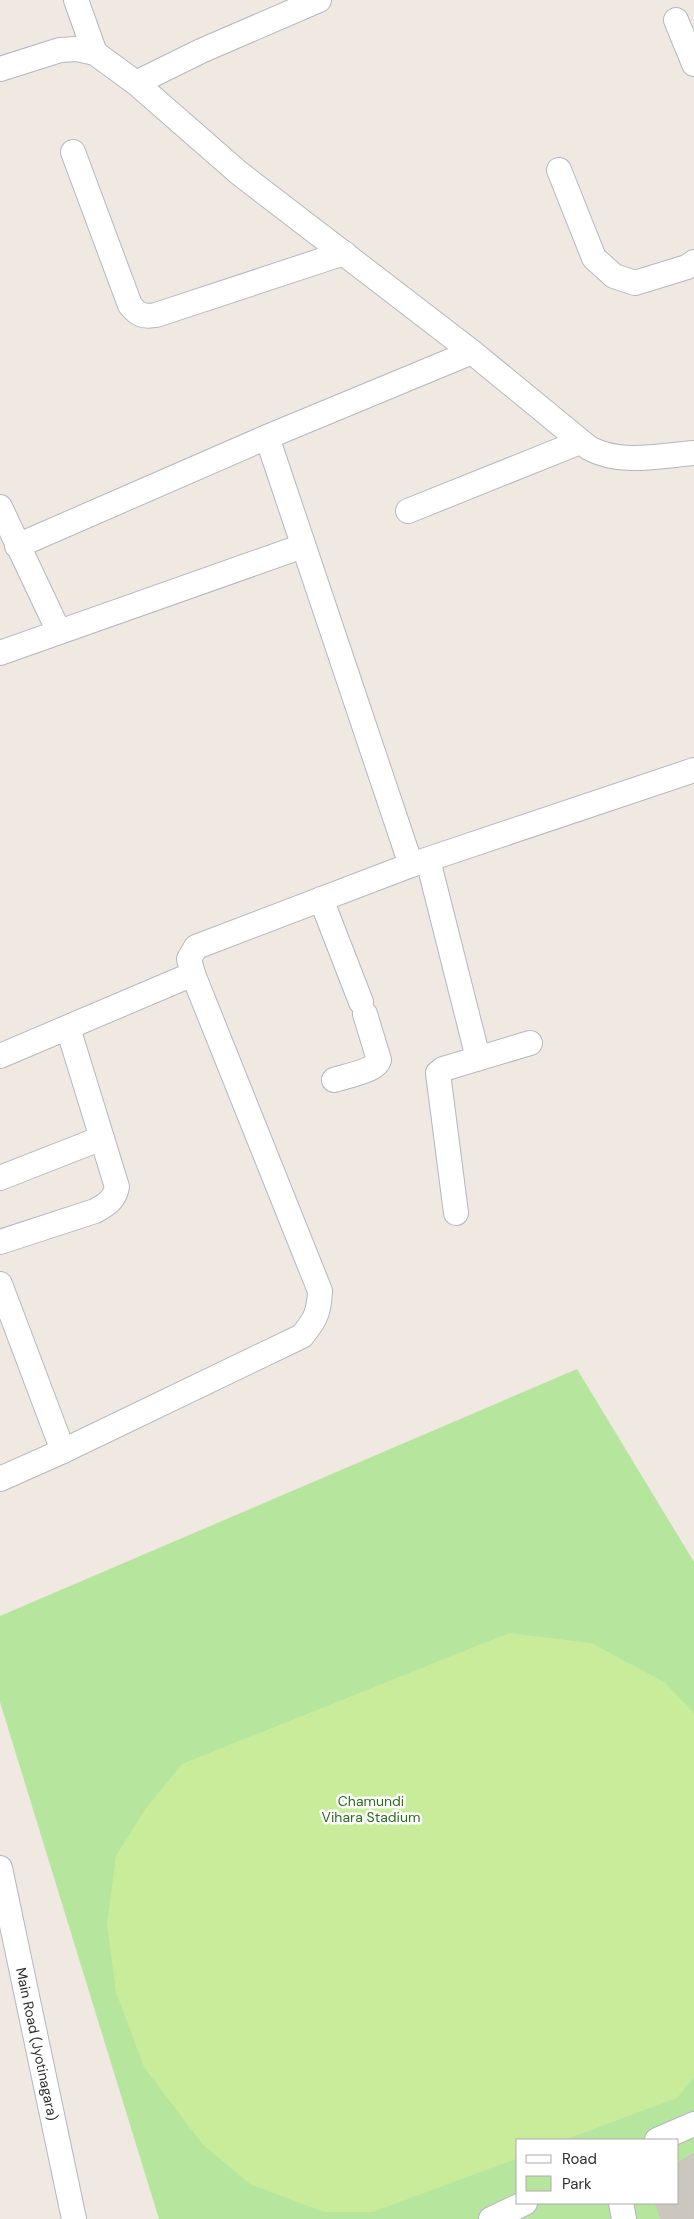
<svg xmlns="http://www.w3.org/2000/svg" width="694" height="2219" font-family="'DM Sans',sans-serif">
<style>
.green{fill:#b6e59e;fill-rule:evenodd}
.pitch{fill:#c9ec9a}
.building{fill:#cbc7bf;stroke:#cbc5ba}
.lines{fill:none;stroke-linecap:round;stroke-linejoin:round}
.minor-casing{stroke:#b4b7c1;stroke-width:26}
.minor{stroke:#fff;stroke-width:24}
.labels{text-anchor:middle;stroke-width:5;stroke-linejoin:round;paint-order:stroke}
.park-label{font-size:14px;fill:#2c6e1b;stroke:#fff}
.street-label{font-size:14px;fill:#2e2e2e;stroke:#fff}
</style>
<rect width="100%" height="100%" fill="#efe9e1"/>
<!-- green -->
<path class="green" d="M 577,1369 L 694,1562 L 694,2219 L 159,2219 L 0,1702 L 0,1616 ZM 518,2140 L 678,2140 L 678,2203 L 518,2203 Z"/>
<!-- pitch -->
<path class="pitch" d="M 509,1633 L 591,1643 L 664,1682 L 694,1713 L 694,2077 L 677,2098 L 564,2140 L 518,2140 L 518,2158 L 373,2212 L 324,2212 L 250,2184 L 203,2145 L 144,2067 L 116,1992 L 107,1924 L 116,1856 L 146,1808 L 182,1764 Z"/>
<!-- building -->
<path class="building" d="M 694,2153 L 694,2219 L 661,2219 L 655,2203 L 678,2203 L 678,2163 Z"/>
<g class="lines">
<!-- minor casing -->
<g class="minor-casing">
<g id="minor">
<path d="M 76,0 L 95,53"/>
<path d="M 676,20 L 694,64"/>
<path d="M 0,69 L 60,50 L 77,49 L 95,53 L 136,83 L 239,173 L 472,352 L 589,448 C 620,465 659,456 694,453"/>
<path d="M 136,83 L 201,51 L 319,0"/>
<path d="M 73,152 L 130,305 C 138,315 143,317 156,315 L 344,253"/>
<path d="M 559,170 L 594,258 L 614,276 L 635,283 L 687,267 L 694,262"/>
<path d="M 267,437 L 411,865"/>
<path d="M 0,507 L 59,632"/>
<path d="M 408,511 L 580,442"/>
<path d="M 17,546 L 267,437 L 472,352"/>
<path d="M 0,653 L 303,546"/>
<path d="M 428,860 L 478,1058"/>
<path d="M 321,899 L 361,1002"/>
<path d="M 0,1056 L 193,974"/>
<path d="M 334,1080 C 345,1076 376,1071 379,1060 L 365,1014"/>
<path d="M 0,1178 L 102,1138"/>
<path d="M 456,1213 L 438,1073 L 443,1069 L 530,1043"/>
<path d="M 0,1242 L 95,1211 C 106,1205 114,1201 117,1187 L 68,1028"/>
<path d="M 0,1284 L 63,1451"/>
<path d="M 0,1479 L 63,1451 L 302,1336 C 316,1319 319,1312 320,1291 L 193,974 L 189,959 L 196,947 L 411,865 L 694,770"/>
<path d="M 0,1868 L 74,2219"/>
<path d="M 657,2140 L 694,2124"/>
<path d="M 621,2203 L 624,2219"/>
<path d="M 491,2219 L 525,2203"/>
</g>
</g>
<!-- minor -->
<use href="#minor" class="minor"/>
</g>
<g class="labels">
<!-- park labels -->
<g class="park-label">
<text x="371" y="1806">Chamundi<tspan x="371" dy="16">Vihara Stadium</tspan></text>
</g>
<!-- street labels -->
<g class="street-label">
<text transform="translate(37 2044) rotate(78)" y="5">Main Road (Jyotinagara)</text>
</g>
</g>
<!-- legend -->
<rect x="516" y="2139" width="162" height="65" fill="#ffffff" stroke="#ababab"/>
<rect x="526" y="2155" width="25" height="8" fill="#ffffff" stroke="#ababab"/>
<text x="562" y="2164" font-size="15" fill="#2e2e2e">Road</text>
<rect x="526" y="2176" width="25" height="15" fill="#b6e59e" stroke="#ababab"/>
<text x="562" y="2189" font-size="15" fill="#2e2e2e">Park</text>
</svg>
